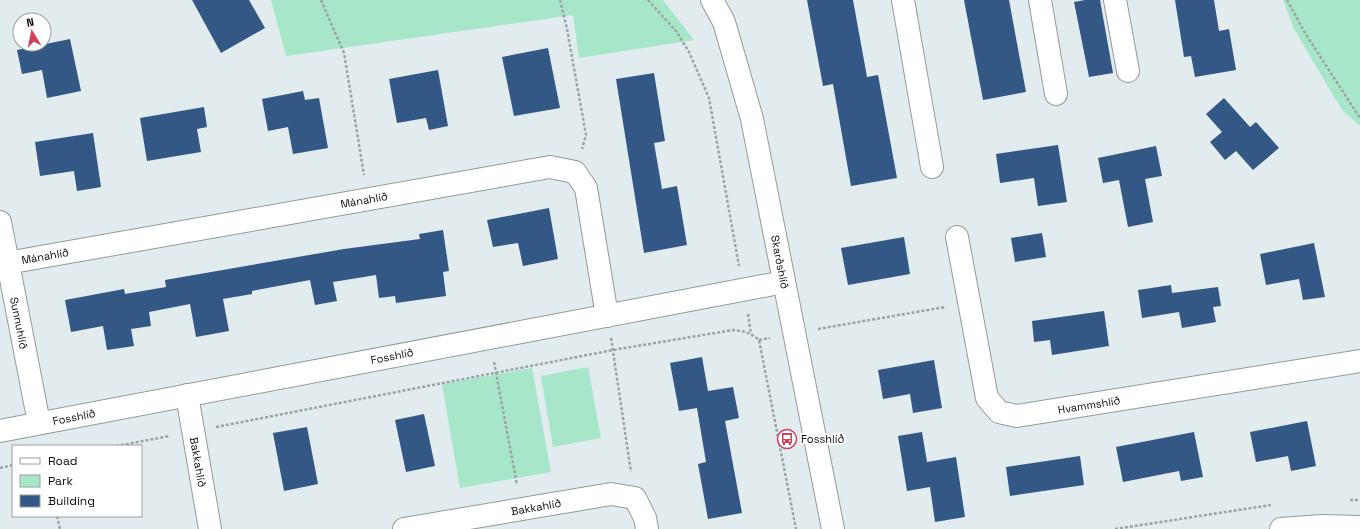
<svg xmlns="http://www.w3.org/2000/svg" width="1360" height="529" font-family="'Space Grotesk',sans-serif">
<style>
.green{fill:#a8e6c9}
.building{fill:#335886}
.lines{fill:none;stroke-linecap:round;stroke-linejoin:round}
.minor-casing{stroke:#939a9d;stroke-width:24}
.path{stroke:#9da4a6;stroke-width:2.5;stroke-dasharray:3 2;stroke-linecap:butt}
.minor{stroke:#fff;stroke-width:22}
.labels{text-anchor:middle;stroke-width:4;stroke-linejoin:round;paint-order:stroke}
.street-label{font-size:11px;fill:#0a0c0d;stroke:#fff}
.poi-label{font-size:11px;fill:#0a0c0d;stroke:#fff;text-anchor:start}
</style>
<rect width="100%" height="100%" fill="#e2ebee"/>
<!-- green -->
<g class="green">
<path d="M 271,0 L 663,0 L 694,40 L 579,58 L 573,15 L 286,56 Z"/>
<path d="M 1283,0 L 1360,0 L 1360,126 L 1342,110 L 1294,29 Z"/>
<path d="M 588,367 L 601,438 L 553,447 L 541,376 Z"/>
<path d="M 532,368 L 551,472 L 460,488 L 442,384 Z"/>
</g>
<!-- building -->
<g class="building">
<path d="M 192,0 L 249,0 L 265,28 L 221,53 Z"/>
<path d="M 807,0 L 853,0 L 867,77 L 878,75 L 897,178 L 851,186 L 833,84 L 823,86 Z"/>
<path d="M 964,0 L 1009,0 L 1026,92 L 983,100 Z"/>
<path d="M 1085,0 L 1100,0 L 1113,73 L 1089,77 L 1074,2 Z"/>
<path d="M 1175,0 L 1214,0 L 1219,31 L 1229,29 L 1236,70 L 1195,77 L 1191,56 L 1184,57 Z"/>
<path d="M 70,39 L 81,91 L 47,98 L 42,70 L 22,74 L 17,50 Z"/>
<path d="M 548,48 L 560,108 L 514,116 L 502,57 Z"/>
<path d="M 438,70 L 448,126 L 429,130 L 426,118 L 397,123 L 389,79 Z"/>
<path d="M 654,73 L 665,141 L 654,143 L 662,189 L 677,186 L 687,245 L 644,253 L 616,79 Z"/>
<path d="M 303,91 L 305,100 L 319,98 L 328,148 L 293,154 L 288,127 L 268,131 L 262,99 Z"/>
<path d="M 1224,98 L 1250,127 L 1256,122 L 1279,148 L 1253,170 L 1236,151 L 1225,160 L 1210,142 L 1222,132 L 1206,114 Z"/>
<path d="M 204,107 L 207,127 L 197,129 L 201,152 L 147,161 L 140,118 Z"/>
<path d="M 93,133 L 101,187 L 77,191 L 74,171 L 40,176 L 35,142 Z"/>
<path d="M 1058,145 L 1067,202 L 1038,206 L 1034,178 L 1000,183 L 996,154 Z"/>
<path d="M 1156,146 L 1162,176 L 1145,179 L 1153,222 L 1128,227 L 1119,180 L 1103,183 L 1098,158 Z"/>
<path d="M 549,208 L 558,259 L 523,266 L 518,243 L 493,247 L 487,220 Z"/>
<path d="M 443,230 L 449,271 L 443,272 L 446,296 L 396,303 L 395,296 L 379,298 L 376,275 L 333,282 L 337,301 L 315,305 L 310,280 L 252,291 L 252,294 L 223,299 L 229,331 L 196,337 L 190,304 L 149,312 L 151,326 L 131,329 L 134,346 L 107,350 L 103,326 L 71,332 L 65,300 L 124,289 L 125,294 L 166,287 L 165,280 L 344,249 L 420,239 L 419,234 Z"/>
<path d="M 1042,233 L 1046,257 L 1015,262 L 1011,238 Z"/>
<path d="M 904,237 L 910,274 L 848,285 L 841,248 Z"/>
<path d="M 1314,243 L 1325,297 L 1303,300 L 1299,279 L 1266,285 L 1260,254 Z"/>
<path d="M 1171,285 L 1172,293 L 1218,287 L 1221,306 L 1213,307 L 1216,322 L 1182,328 L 1179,312 L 1142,318 L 1138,290 Z"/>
<path d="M 1104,311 L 1109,346 L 1052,355 L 1050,340 L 1034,342 L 1032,321 Z"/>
<path d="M 702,357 L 708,391 L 733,387 L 739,418 L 725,421 L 742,513 L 708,519 L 698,464 L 706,462 L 697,408 L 679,411 L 670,363 Z"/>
<path d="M 934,360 L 942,408 L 913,413 L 910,394 L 883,399 L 878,370 Z"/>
<path d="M 424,414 L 435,466 L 406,472 L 395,420 Z"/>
<path d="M 1307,421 L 1316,466 L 1291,471 L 1288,456 L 1256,462 L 1250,432 Z"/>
<path d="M 307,427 L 318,484 L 284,491 L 273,433 Z"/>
<path d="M 922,432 L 927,462 L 956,457 L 965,517 L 935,522 L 930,487 L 907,491 L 898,436 Z"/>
<path d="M 1194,432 L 1203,477 L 1181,481 L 1179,471 L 1123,482 L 1116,447 Z"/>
<path d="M 1080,456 L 1084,485 L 1010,496 L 1006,467 Z"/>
</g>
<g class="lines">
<!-- minor casing -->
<g class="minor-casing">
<g id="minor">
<path d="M 712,0 L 724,22 L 752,119 L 833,529"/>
<path d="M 903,0 L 932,167"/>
<path d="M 1040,0 L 1056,94"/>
<path d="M 1115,0 L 1128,71"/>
<path d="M 0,222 L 39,423"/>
<path d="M 957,237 L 987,398 L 999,412 L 1017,416 L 1360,361"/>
<path d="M 7,263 L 550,167 L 575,172 L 586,188 L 607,316"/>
<path d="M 187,395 L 210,529"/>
<path d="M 0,431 L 784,282"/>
<path d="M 404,529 L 611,494 L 635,498 L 645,518 L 647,529"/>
<path d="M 1281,529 L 1322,526 L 1360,527"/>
</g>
</g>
<!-- path -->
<g class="path">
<path d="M 321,0 L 344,53 L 364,175"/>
<path d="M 560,0 L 567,29 L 586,135 L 582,149"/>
<path d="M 648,0 L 676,31 L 689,52 L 709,98 L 739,266"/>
<path d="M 1287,0 L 1305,33 L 1360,118"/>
<path d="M 748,314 L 751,334"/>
<path d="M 818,329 L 945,307"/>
<path d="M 611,338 L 631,472"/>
<path d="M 759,340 L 770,338"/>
<path d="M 494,362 L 517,485"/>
<path d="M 216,427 L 613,350 L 733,330 C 744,331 751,333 759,340 L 796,529"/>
<path d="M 116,446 L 170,436"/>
<path d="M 0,468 L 13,465"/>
<path d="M 1350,500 L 1360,500"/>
<path d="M 57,516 L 60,529"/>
<path d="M 1115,529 L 1271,505"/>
</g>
<!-- minor -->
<use href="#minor" class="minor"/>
</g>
<!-- icons -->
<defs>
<g id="bus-ring" transform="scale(1)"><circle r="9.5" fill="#fff" stroke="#d14159" stroke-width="1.5"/><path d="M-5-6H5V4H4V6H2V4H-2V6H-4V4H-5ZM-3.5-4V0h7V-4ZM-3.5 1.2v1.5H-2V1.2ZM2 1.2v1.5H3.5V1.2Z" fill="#d14159"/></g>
</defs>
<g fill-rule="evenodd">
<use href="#bus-ring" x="787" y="439"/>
</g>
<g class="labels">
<!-- street labels -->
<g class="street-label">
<text transform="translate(364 200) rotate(-10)" y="4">Mánahlíð</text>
<text transform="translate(45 256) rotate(-10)" y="4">Mánahlíð</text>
<text transform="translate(780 262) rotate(79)" y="4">Skarðshlíð</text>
<text transform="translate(19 323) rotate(79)" y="4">Sunnuhlíð</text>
<text transform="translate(392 356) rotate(-11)" y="4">Fosshlíð</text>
<text transform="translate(1089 405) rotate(-9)" y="4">Hvammshlíð</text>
<text transform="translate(74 417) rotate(-11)" y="4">Fosshlíð</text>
<text transform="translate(198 462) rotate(80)" y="4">Bakkahlíð</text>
<text transform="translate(536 507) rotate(-10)" y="4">Bakkahlíð</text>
</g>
<!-- poi labels -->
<g class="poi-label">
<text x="801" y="443">Fosshlíð</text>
</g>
</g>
<!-- legend -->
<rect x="12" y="445" width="130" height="72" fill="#ffffff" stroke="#9d9e9e"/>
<rect x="20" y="458" width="20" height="6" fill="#ffffff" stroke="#9d9e9e"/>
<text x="48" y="465" font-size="12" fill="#0a0c0d">Road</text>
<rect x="20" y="475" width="20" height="12" fill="#a8e6c9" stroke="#9d9e9e"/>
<text x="48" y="485" font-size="12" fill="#0a0c0d">Park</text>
<rect x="20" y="495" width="20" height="12" fill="#335886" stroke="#9d9e9e"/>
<text x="48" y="505" font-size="12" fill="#0a0c0d">Building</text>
<!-- north arrow -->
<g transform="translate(32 32) rotate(350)"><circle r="19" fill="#ffffff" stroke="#9d9e9e"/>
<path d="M0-3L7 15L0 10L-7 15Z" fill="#d14159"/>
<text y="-6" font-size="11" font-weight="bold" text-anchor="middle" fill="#0a0c0d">N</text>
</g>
</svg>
